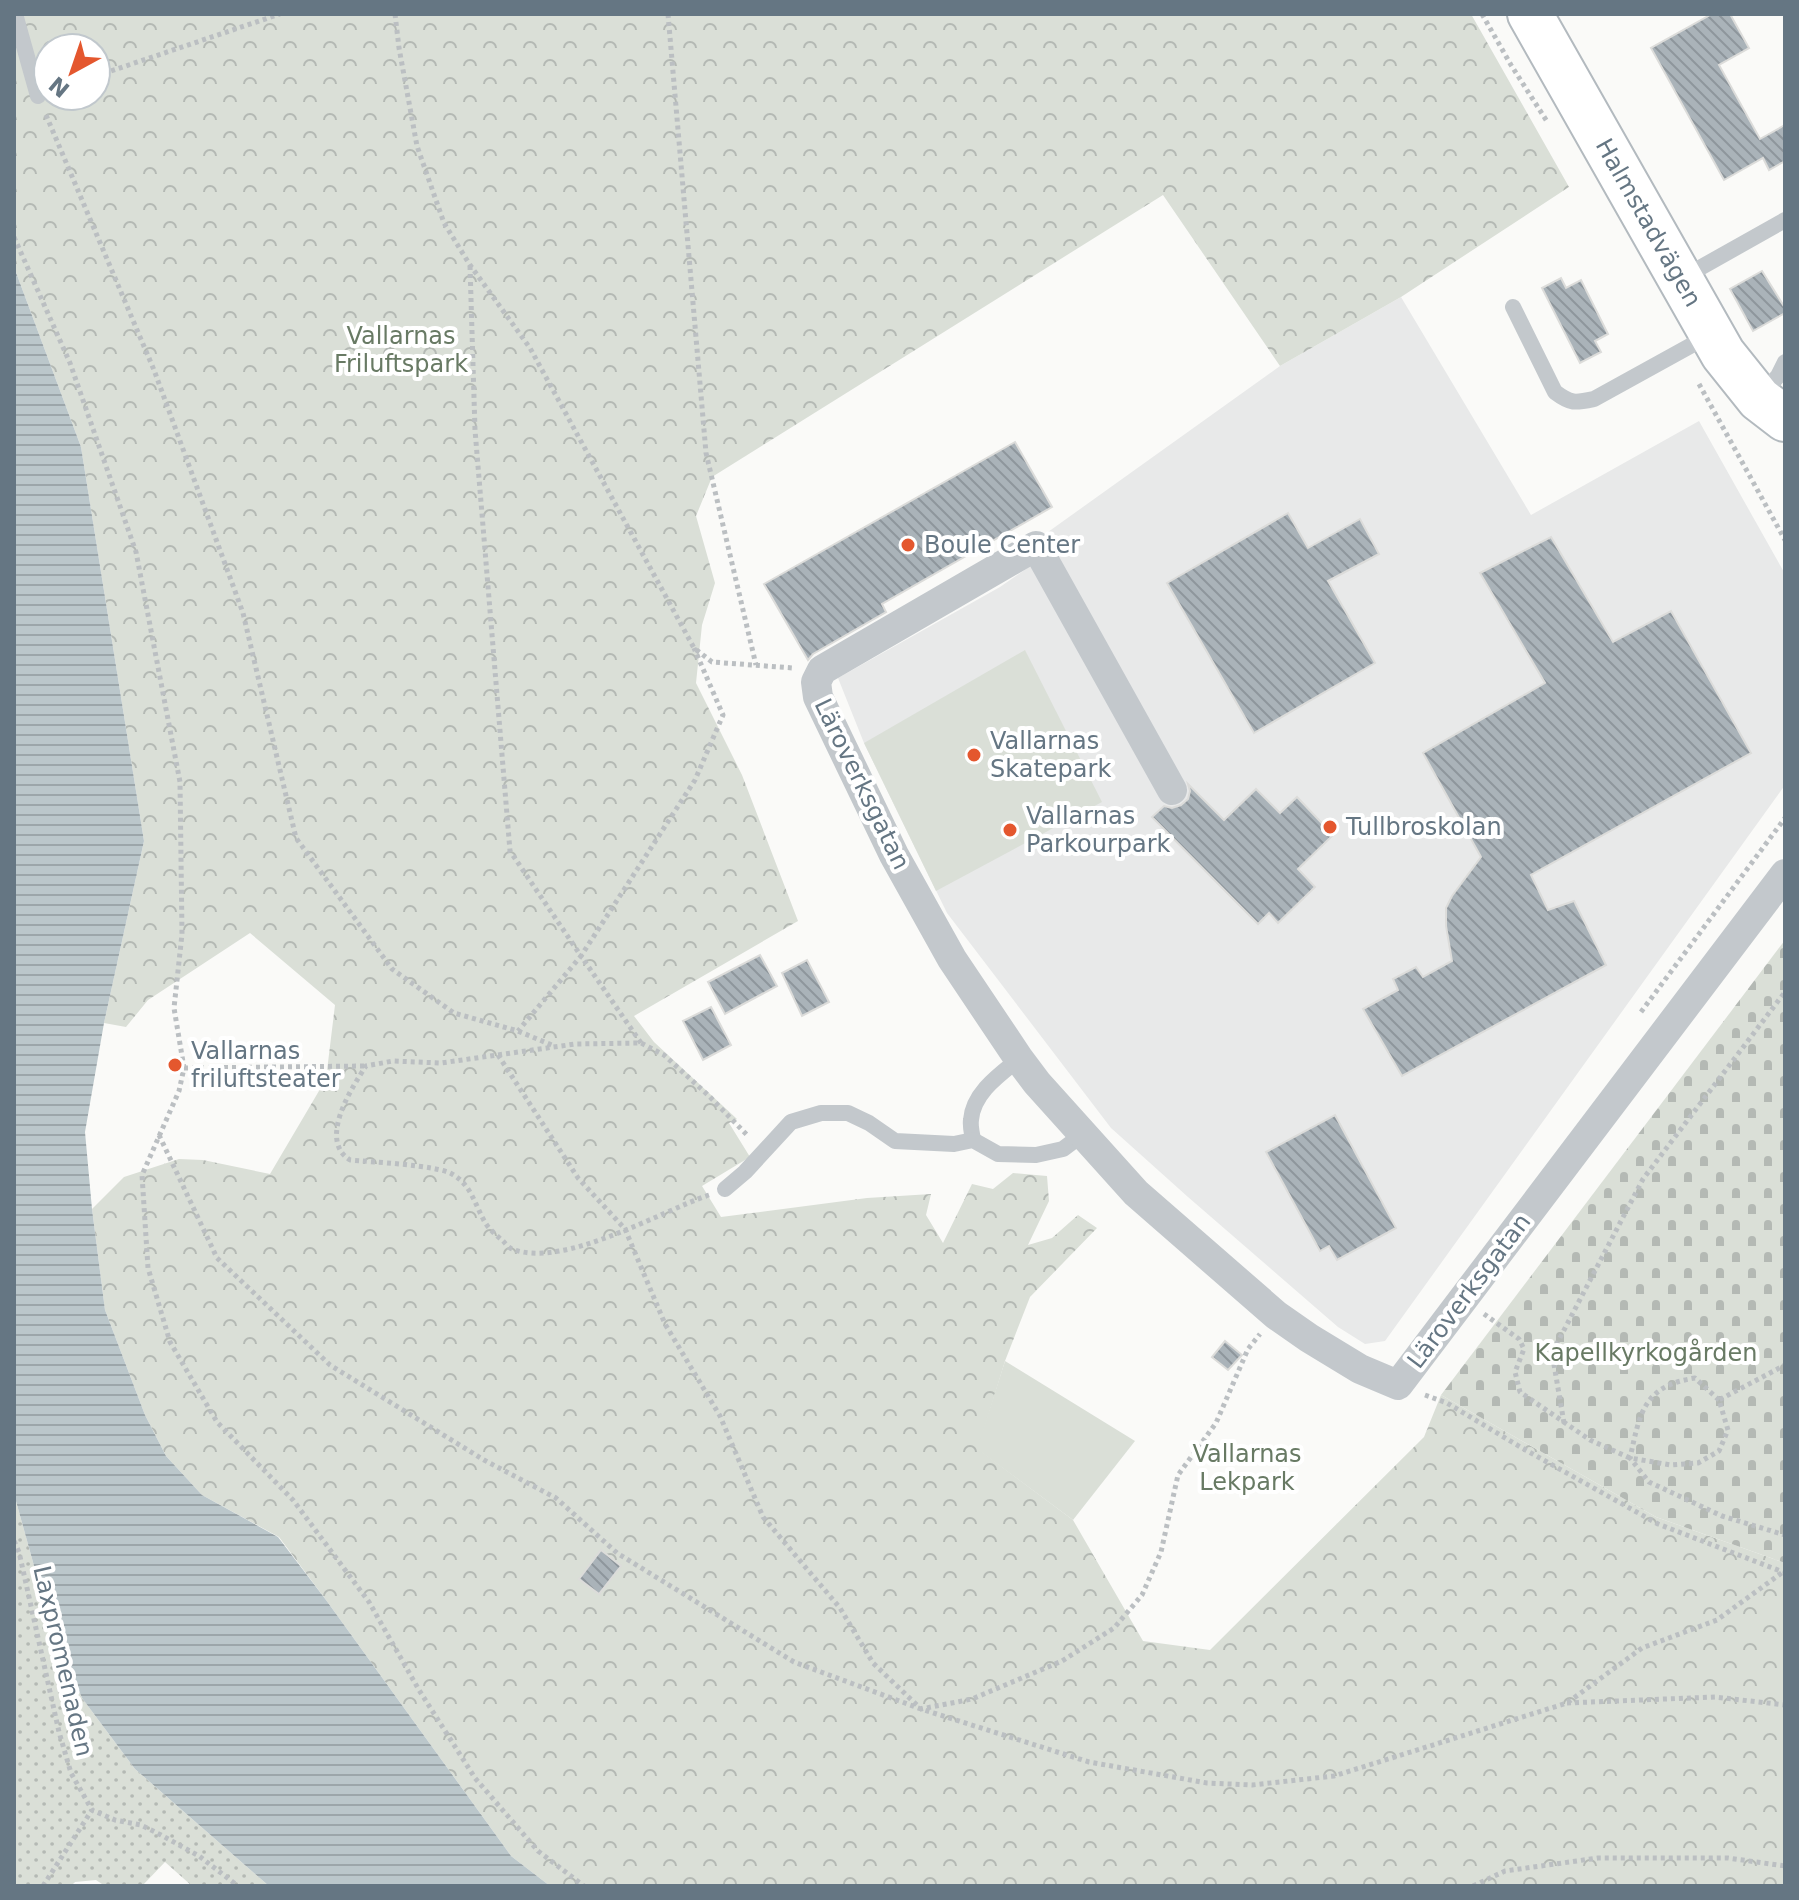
<svg xmlns="http://www.w3.org/2000/svg" width="1799" height="1900" font-family="'DejaVu Sans',sans-serif">
<style>
.built{fill:#e8e9e9}
.grass{fill:url(#grass-dots)}
.forest{fill:url(#forest-crowns);fill-rule:evenodd}
.cemetery{fill:url(#cemetery-stones)}
.pitch{fill:#dadfd7}
.water{fill:url(#water-rules)}
.building{fill:url(#building-back-hatch);stroke:#dcdcda;stroke-width:2}
.lines{fill:none;stroke-linecap:round;stroke-linejoin:round}
.secondary-casing{stroke:#b3babf;stroke-width:48}
.path{stroke:#bbbfc2;stroke-width:5;stroke-dasharray:4 4;stroke-linecap:butt}
.service{stroke:#c3c8cc;stroke-width:16}
.minor{stroke:#c3c8cc;stroke-width:30}
.secondary{stroke:#fff;stroke-width:44}
.poi-dot{fill:#e4572e;stroke:#fff;stroke-width:3}
.labels{text-anchor:middle;stroke-width:8;stroke-linejoin:round;paint-order:stroke}
.street-label{font-size:24px;fill:#657683;stroke:#fff}
.park-label{font-size:24px;fill:#687a64;stroke:#fff}
.poi-label{font-size:24px;fill:#657683;stroke:#fff;text-anchor:start}
</style>
<defs>
<pattern id="grass-dots" width="8" height="8" patternUnits="userSpaceOnUse" patternTransform="scale(2)"><rect width="8" height="8" fill="#dadfd7"/><path d="M2 2h.1M6 6h.1" fill="none" stroke="#b4b9b4" stroke-width="1.8" stroke-linecap="round"/></pattern>
<pattern id="forest-crowns" width="20" height="18" patternUnits="userSpaceOnUse" patternTransform="scale(2)"><rect width="20" height="18" fill="#dadfd7"/><path d="M2 6a3 3 0 1 1 6 0M12 15a3 3 0 1 1 6 0" fill="none" stroke="#b4b9b4"/></pattern>
<pattern id="cemetery-stones" width="16" height="16" patternUnits="userSpaceOnUse" patternTransform="scale(2)"><rect width="16" height="16" fill="#dadfd7"/><path d="M2 7V4a2 2 0 0 1 4 0v3zM10 15v-3a2 2 0 0 1 4 0v3z" fill="#b4b9b4"/></pattern>
<pattern id="water-rules" width="6" height="5" patternUnits="userSpaceOnUse" patternTransform="scale(2)"><rect width="6" height="5" fill="#bbc7cb"/><path d="M0 2.5h6" fill="none" stroke="#9ca6aa"/></pattern>
<pattern id="building-back-hatch" width="6" height="6" patternUnits="userSpaceOnUse" patternTransform="scale(2)"><rect width="6" height="6" fill="#aab3b9"/><path d="M-1 5l2 2M0 0l6 6M5-1l2 2" fill="none" stroke="#8e969c"/></pattern>
</defs>
<rect width="100%" height="100%" fill="#fafaf8"/>
<!-- built -->
<path class="built" d="M 1401,297 L 1531,515 L 1699,421 L 1785,574 L 1785,785 L 1385,1341 L 1365,1344 L 1338,1327 L 1188,1197 L 1111,1128 L 947,913 L 864,743 L 838,678 L 1000,587 L 1049,553 L 1041,537 L 1280,366 Z"/>
<!-- grass -->
<path class="grass" d="M 14,1494 L 48,1616 L 82,1698 L 135,1769 L 269,1886 L 192,1886 L 165,1862 L 142,1886 L 105,1886 L 96,1880 L 75,1882 L 71,1886 L 14,1886 Z"/>
<!-- forest -->
<path class="forest" d="M 14,14 L 1471,14 L 1569,187 L 1401,297 L 1280,366 L 1163,195 L 712,477 L 696,516 L 715,583 L 702,625 L 696,683 L 742,775 L 798,921 L 634,1016 L 654,1042 L 737,1119 L 729,1123 L 750,1157 L 702,1186 L 721,1217 L 867,1198 L 931,1194 L 926,1215 L 943,1243 L 972,1184 L 993,1189 L 1013,1173 L 1047,1176 L 1049,1201 L 1028,1245 L 1052,1238 L 1078,1215 L 1097,1228 L 1030,1297 L 1005,1361 L 978,1449 L 1073,1520 L 1143,1641 L 1210,1650 L 1424,1437 L 1441,1395 L 1656,1517 L 1785,1563 L 1785,1886 L 550,1886 L 511,1856 L 326,1600 L 279,1537 L 202,1495 L 166,1456 L 145,1415 L 105,1310 L 92,1209 L 124,1177 L 179,1159 L 203,1160 L 270,1174 L 326,1079 L 335,1005 L 250,933 L 148,1000 L 126,1027 L 104,1023 L 144,841 L 81,447 L 14,267 ZM 48,48 L 96,48 L 96,96 L 48,96 Z"/>
<!-- cemetery -->
<path class="cemetery" d="M 1785,940 L 1785,1563 L 1656,1517 L 1441,1395 Z"/>
<!-- pitch -->
<g class="pitch">
<path d="M 1025,650 L 1102,802 L 936,891 L 864,743 Z"/>
<path d="M 1005,1361 L 1135,1441 L 1073,1520 L 977,1449 Z"/>
</g>
<!-- water -->
<path class="water" d="M 14,267 L 81,447 L 144,841 L 104,1023 L 85,1132 L 92,1209 L 105,1310 L 145,1415 L 166,1456 L 202,1495 L 278,1537 L 326,1600 L 511,1856 L 550,1886 L 269,1886 L 135,1769 L 82,1698 L 48,1616 L 14,1494 Z"/>
<!-- building -->
<g class="building">
<path d="M 1712,14 L 1730,14 L 1749,48 L 1719,65 L 1760,139 L 1785,125 L 1785,161 L 1769,170 L 1763,158 L 1724,180 L 1651,48 Z"/>
<path d="M 1762,271 L 1785,308 L 1785,313 L 1753,331 L 1730,289 Z"/>
<path d="M 1561,278 L 1566,288 L 1581,280 L 1608,334 L 1595,341 L 1601,352 L 1580,363 L 1542,288 Z"/>
<path d="M 1015,442 L 1052,507 L 882,604 L 886,612 L 813,654 L 808,660 L 764,584 Z"/>
<path d="M 1288,513 L 1308,548 L 1360,519 L 1379,554 L 1328,581 L 1375,663 L 1254,733 L 1167,583 Z"/>
<path d="M 1551,537 L 1613,642 L 1671,611 L 1751,753 L 1531,875 L 1548,910 L 1574,901 L 1606,965 L 1402,1076 L 1363,1009 L 1398,990 L 1393,979 L 1416,967 L 1423,977 L 1452,961 L 1446,926 L 1446,908 L 1452,896 L 1481,857 L 1423,753 L 1545,683 L 1480,573 Z"/>
<path d="M 1188,784 L 1224,820 L 1256,789 L 1280,813 L 1297,797 L 1333,835 L 1298,869 L 1315,887 L 1278,923 L 1269,913 L 1258,924 L 1152,817 L 1164,806 L 1172,808 L 1181,805 L 1188,799 L 1190,791 Z"/>
<path d="M 760,955 L 777,986 L 725,1014 L 708,982 Z"/>
<path d="M 807,960 L 829,1002 L 802,1016 L 782,973 Z"/>
<path d="M 711,1007 L 731,1045 L 703,1060 L 683,1021 Z"/>
<path d="M 1335,1115 L 1396,1228 L 1337,1260 L 1329,1246 L 1320,1251 L 1266,1152 Z"/>
<path d="M 1225,1341 L 1242,1355 L 1228,1370 L 1212,1357 Z"/>
<path d="M 601,1550 L 621,1566 L 599,1594 L 579,1579 Z"/>
</g>
<g class="lines">
<!-- secondary casing -->
<g class="secondary-casing">
<g id="secondary">
<path id="s1" d="M 1530,14 L 1723,354 L 1759,399 L 1785,419"/>
</g>
</g>
<!-- path -->
<g class="path">
<path d="M 395,14 L 399,48 L 417,146 L 444,223 L 470,265 L 530,348 L 694,648 L 712,662 L 793,668"/>
<path d="M 668,14 L 706,453 L 756,665"/>
<path d="M 1482,14 L 1511,65 L 1548,123"/>
<path d="M 96,76 L 280,14"/>
<path d="M 46,115 L 154,370 L 243,613 L 296,838 L 392,969 L 454,1013 L 518,1031 L 554,1046"/>
<path d="M 14,237 L 70,363 L 136,552 L 180,782 L 182,934 L 174,1008 L 184,1068 L 179,1091 L 142,1175 L 148,1268 L 170,1342 L 217,1422 L 293,1500 L 369,1602 L 419,1690 L 475,1778 L 538,1851 L 584,1886"/>
<path d="M 470,266 L 475,430 L 510,851 L 581,956 L 518,1031"/>
<path d="M 1699,384 L 1785,540"/>
<path d="M 1641,1012 L 1785,818"/>
<path d="M 641,1043 L 581,956 L 695,780 L 723,715 L 694,648"/>
<path d="M 498,1055 L 578,1178 L 625,1229 L 665,1324 L 720,1416 L 763,1517 L 840,1608 L 873,1663 L 921,1709 L 972,1699 L 1062,1661 L 1114,1628 L 1142,1595 L 1161,1552 L 1178,1475 L 1216,1423 L 1248,1349 L 1260,1334"/>
<path d="M 184,1068 L 365,1066"/>
<path d="M 159,1135 L 217,1258 L 330,1365 L 484,1460 L 556,1498 L 617,1553 L 794,1662 L 921,1709 L 1089,1762 L 1207,1783 L 1252,1785 L 1334,1776 L 1567,1703 L 1642,1648 L 1717,1620 L 1783,1572 L 1785,1573"/>
<path d="M 709,1195 C 659,1212 563,1269 512,1249 C 509,1248 505,1243 503,1241 C 497,1236 490,1230 486,1224 C 475,1206 472,1185 452,1174 C 437,1165 371,1162 350,1160 C 318,1140 351,1089 366,1066 L 393,1061 L 441,1063 L 575,1044 L 641,1043 L 664,1055 L 709,1096 L 749,1137"/>
<path d="M 1484,1314 L 1519,1339 L 1524,1349 L 1515,1372 L 1520,1392 L 1590,1440 L 1630,1458 L 1671,1465 L 1698,1463 L 1719,1451 L 1728,1430 L 1719,1400 L 1785,1365"/>
<path d="M 1425,1395 L 1447,1403 L 1522,1448 L 1658,1524 L 1783,1572"/>
<path d="M 1719,1400 L 1695,1378 C 1643,1386 1640,1413 1630,1458 L 1649,1482 L 1722,1516 L 1785,1535"/>
<path d="M 1564,1423 L 1552,1353 L 1643,1179 L 1785,992"/>
<path d="M 14,1541 L 19,1552 L 59,1732 L 71,1773 L 92,1810 L 115,1820 L 141,1825 L 161,1835 L 199,1856 L 238,1886"/>
<path d="M 1567,1703 L 1715,1697 L 1785,1705"/>
<path d="M 43,1886 L 92,1810"/>
<path d="M 1473,1886 L 1505,1871 L 1598,1858 L 1728,1858 L 1785,1866"/>
</g>
<!-- service -->
<g class="service">
<path d="M 15,14 L 38,96"/>
<path d="M 1682,278 L 1785,220"/>
<path d="M 1513,307 L 1555,392 C 1571,404 1575,403 1594,399 L 1710,335"/>
<path d="M 1761,396 L 1778,376 L 1785,362"/>
<path d="M 973,1140 C 972,1133 970,1126 971,1120 C 973,1093 999,1075 1019,1059"/>
<path d="M 725,1189 L 745,1172 L 791,1122 L 821,1113 L 848,1113 L 869,1123 L 895,1141 L 954,1144 L 973,1140 L 998,1154 L 1036,1155 L 1063,1149 L 1083,1134"/>
</g>
<!-- minor -->
<path class="minor" d="M 1172,790 L 1036,546 L 822,670 L 816,682 L 818,697 L 894,855 L 952,959 L 1019,1059 L 1037,1083 L 1136,1193 L 1276,1315 L 1309,1338 L 1360,1369 L 1398,1385 L 1785,874"/>
<!-- secondary -->
<use href="#secondary" class="secondary"/>
</g>
<!-- markers -->
<g class="poi-dot">
<circle cx="908" cy="545" r="8"/>
<circle cx="974" cy="755" r="8"/>
<circle cx="1330" cy="827" r="8"/>
<circle cx="1010" cy="830" r="8"/>
<circle cx="175" cy="1065" r="8"/>
</g>
<g class="labels">
<!-- street labels -->
<g class="street-label">
<text dy="8" stroke="none"><textPath href="#s1" startOffset="240">Halmstadvägen</textPath></text>
<text transform="translate(862 784) rotate(64)" y="8">Läroverksgatan</text>
<text transform="translate(1469 1291) rotate(-53)" y="8">Läroverksgatan</text>
<text transform="translate(63 1661) rotate(77)" y="8">Laxpromenaden</text>
</g>
<!-- park labels -->
<g class="park-label">
<text x="401" y="344">Vallarnas<tspan x="401" dy="28">Friluftspark</tspan></text>
<text x="1646" y="1361">Kapellkyrkogården</text>
<text x="1247" y="1462">Vallarnas<tspan x="1247" dy="28">Lekpark</tspan></text>
</g>
<!-- poi labels -->
<g class="poi-label">
<text x="924" y="553">Boule Center</text>
<text x="990" y="749">Vallarnas<tspan x="990" dy="28">Skatepark</tspan></text>
<text x="1026" y="824">Vallarnas<tspan x="1026" dy="28">Parkourpark</tspan></text>
<text x="1346" y="835">Tullbroskolan</text>
<text x="191" y="1059">Vallarnas<tspan x="191" dy="28">friluftsteater</tspan></text>
</g>
</g>
<!-- border -->
<rect width="1799" height="1900" fill="none" stroke="#657683" stroke-width="32"/>
<!-- north arrow -->
<g transform="translate(72 72) rotate(220)"><circle r="38" fill="#ffffff" stroke="#c1c8cd" stroke-width="2"/>
<path d="M0-6L14 30L0 20L-14 30Z" fill="#e4572e"/>
<text y="-12" font-size="22" font-weight="bold" text-anchor="middle" fill="#657683">N</text>
</g>
</svg>
